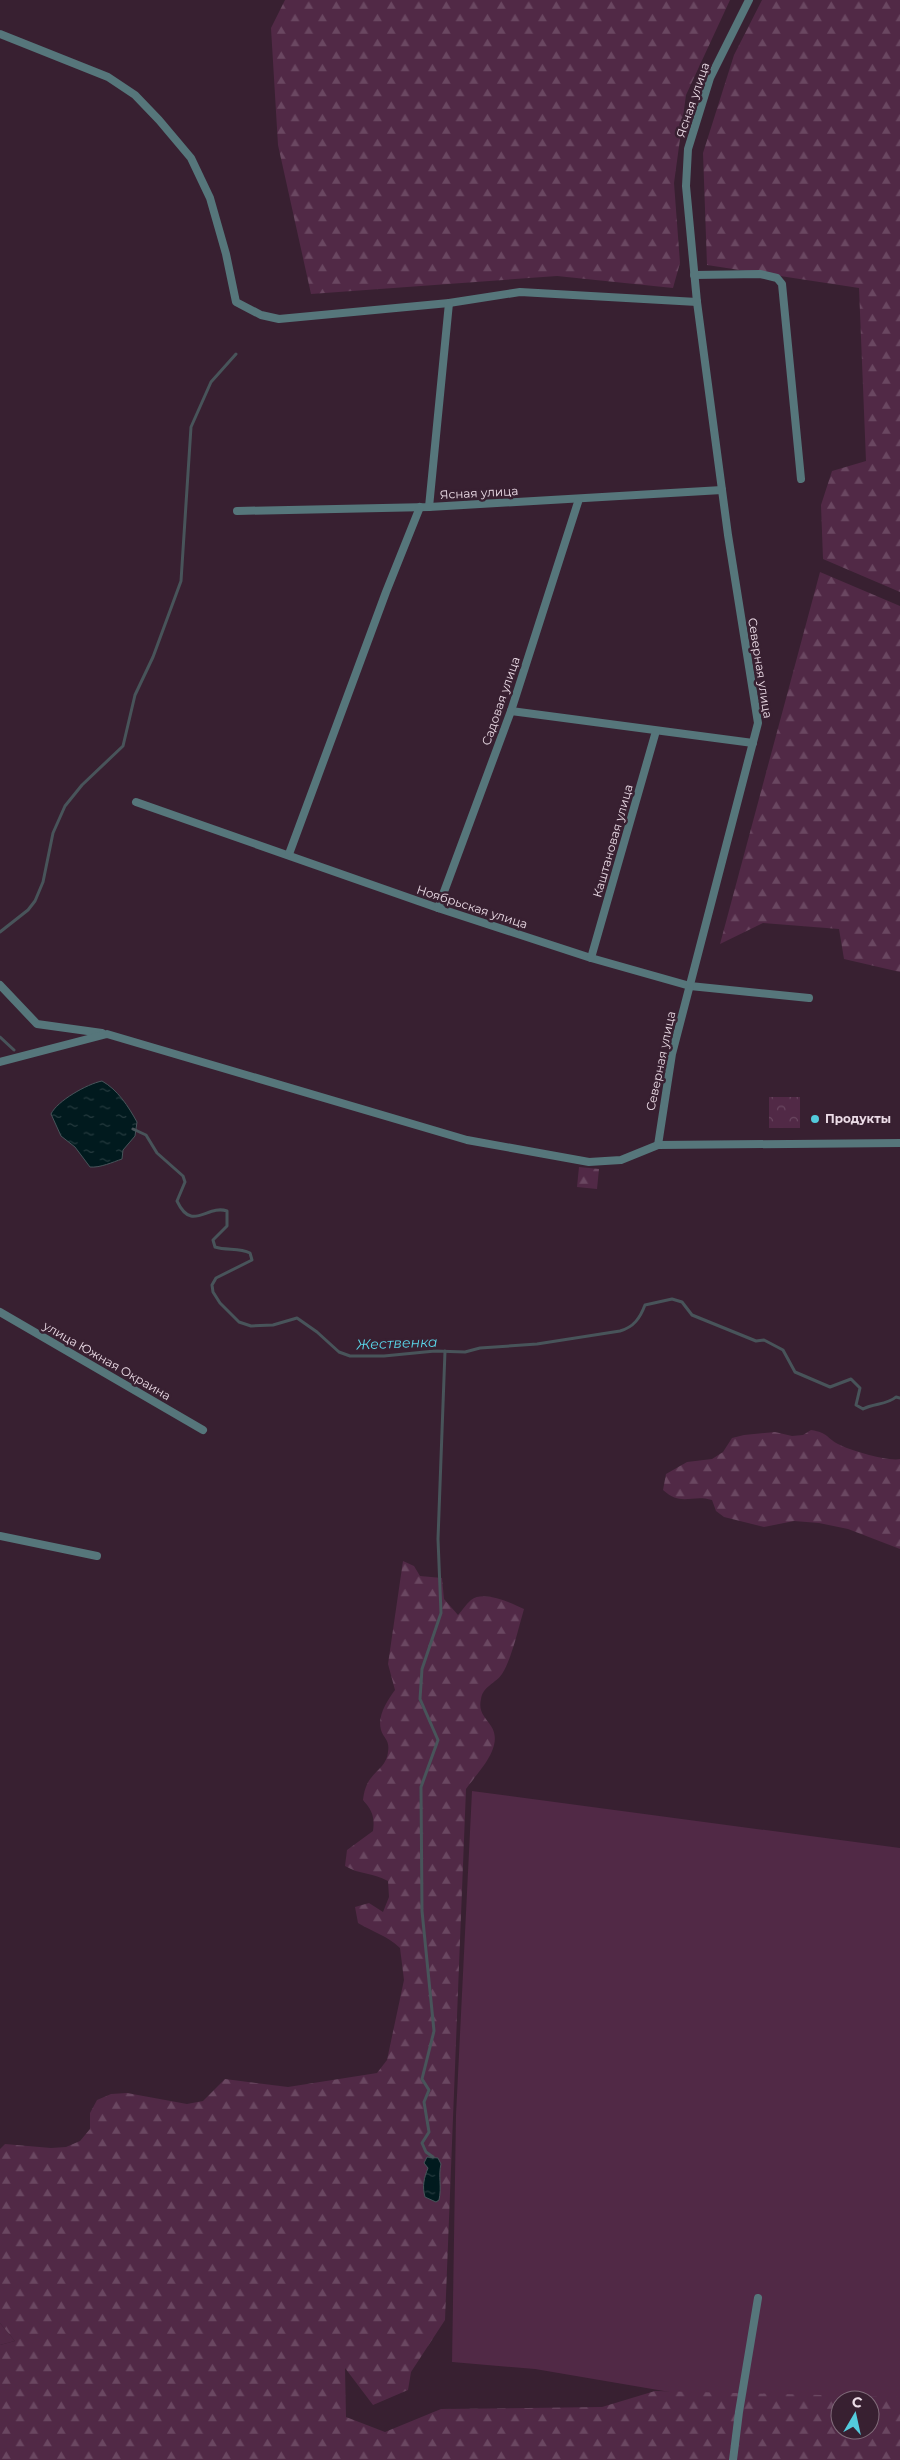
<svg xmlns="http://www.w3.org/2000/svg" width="900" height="2460" font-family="Montserrat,sans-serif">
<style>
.green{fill:#512946}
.forest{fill:url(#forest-firs);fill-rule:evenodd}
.park{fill:url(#park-crowns)}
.water{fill:url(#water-ripples);stroke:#48545a}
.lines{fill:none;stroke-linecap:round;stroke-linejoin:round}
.stream{stroke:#48545a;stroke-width:3}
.minor{stroke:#56767b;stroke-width:8}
.poi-dot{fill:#53cadc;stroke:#382031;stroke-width:2}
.labels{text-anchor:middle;stroke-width:5;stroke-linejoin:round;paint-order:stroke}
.street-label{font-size:12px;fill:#ecdce7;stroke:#382031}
.poi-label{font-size:12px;font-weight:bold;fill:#ecdce7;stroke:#382031;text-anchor:start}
.water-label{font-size:14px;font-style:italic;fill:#5ad8eb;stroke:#382031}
</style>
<defs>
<pattern id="forest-firs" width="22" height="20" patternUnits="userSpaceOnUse" patternTransform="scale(1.25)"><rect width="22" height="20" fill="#512946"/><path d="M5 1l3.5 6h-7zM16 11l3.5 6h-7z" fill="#6a4761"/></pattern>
<pattern id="park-crowns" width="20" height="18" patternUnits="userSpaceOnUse" patternTransform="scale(1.25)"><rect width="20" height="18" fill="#512946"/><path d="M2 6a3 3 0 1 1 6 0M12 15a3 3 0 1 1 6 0" fill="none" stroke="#6a4761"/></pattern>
<pattern id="water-ripples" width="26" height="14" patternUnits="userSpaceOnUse" patternTransform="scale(1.25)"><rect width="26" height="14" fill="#011a1e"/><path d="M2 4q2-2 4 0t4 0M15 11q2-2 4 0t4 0" fill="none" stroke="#263b3f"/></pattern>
</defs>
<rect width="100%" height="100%" fill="#382031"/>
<!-- green -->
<g class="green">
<path d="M 472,1791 L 900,1848 L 900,2397 L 740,2404 L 535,2369 L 452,2362 L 456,2115 Z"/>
<path d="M 0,2323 L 15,2341 L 0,2345 Z"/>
</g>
<!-- forest -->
<g class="forest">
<path d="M 285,0 L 730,0 L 686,95 L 674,183 L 680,263 L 673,288 L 557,276 L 311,294 L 278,145 L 271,28 Z"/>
<path d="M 762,0 L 900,0 L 900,592 L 823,559 L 821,505 L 832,471 L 866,461 L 859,288 L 707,265 L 703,153 L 734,55 Z"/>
<path d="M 820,572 L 900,606 L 900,972 L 844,959 L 839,929 L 763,923 L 720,944 Z"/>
<path d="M 579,1167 L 599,1169 L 597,1189 L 577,1187 Z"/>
<path d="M 811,1430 C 829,1433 825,1437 838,1444 C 849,1450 889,1462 900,1459 L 900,1549 L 848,1529 L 819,1523 L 794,1521 L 764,1527 L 724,1517 L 716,1511 L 712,1500 C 691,1494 682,1507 663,1490 L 666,1474 L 687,1462 L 712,1459 L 723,1452 L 732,1438 L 744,1435 L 775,1432 L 792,1436 L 803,1435 Z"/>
<path d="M 403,1561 L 414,1566 L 420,1576 L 442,1578 L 444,1599 L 458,1615 C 462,1611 466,1604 471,1600 C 484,1590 511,1603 524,1609 C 519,1626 511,1661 502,1674 C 495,1684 483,1686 481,1699 C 478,1712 485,1717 491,1726 C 505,1747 477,1773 466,1789 L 445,2320 L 411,2372 L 408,2390 L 373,2405 L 345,2368 L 346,2417 L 385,2432 L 441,2409 L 602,2407 L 655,2391 L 900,2397 L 900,2460 L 0,2460 L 0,2345 L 15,2341 L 0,2323 L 0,2149 L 5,2144 L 51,2148 L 66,2147 L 80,2141 L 90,2129 L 90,2113 L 97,2100 L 111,2094 L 127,2093 L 187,2104 L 203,2101 L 225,2079 L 288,2087 L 377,2073 L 387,2060 L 404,1980 L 400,1948 C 386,1935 375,1933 358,1923 L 355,1907 L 369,1903 L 383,1912 L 389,1897 L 388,1881 C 372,1872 360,1875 345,1866 L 347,1850 L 373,1831 C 375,1817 372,1810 363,1800 C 364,1792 366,1784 371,1778 C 378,1769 387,1764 388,1752 C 390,1740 384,1739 381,1730 C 377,1716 387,1701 395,1690 L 388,1664 ZM 840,2400 L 870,2400 L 870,2430 L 840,2430 Z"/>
</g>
<!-- park -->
<rect class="park" x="769" y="1097" width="31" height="31"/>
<!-- water -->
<g class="water">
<path d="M 102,1081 C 118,1090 128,1106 137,1122 L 135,1136 L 123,1150 L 122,1159 C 113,1162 100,1168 90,1167 L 75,1147 L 61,1136 L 51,1114 C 57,1101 87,1084 102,1081 Z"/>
<path d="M 427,2157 L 438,2158 L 441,2164 C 438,2176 442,2187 439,2200 L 436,2202 L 425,2197 C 422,2186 424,2178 428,2168 L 424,2163 Z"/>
</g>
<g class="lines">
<!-- stream -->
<g class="stream">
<path d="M 0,932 L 28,910 L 35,901 L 43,882 L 53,833 L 65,806 L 82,785 L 123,746 L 135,695 L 153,657 L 181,581 L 191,427 L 211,382 L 236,354"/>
<path d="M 0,1037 L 14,1050"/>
<path d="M 133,1129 L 146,1135 L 157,1153 L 183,1176 L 185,1182 L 177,1201 C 192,1233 207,1204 227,1211 L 227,1226 L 213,1240 L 215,1247 C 227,1251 239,1247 250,1253 L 252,1260 L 216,1278 L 212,1285 L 213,1292 L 220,1303 L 239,1322 L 251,1326 L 273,1325 L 297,1318 L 317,1332 L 339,1352 L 350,1356 L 384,1356 L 435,1351 L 465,1352 L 480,1348 L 537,1344 L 620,1331 C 634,1327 640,1318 645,1305 L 672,1299 L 682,1302 L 692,1315 L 756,1341 L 764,1340 L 783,1350 L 795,1372 L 830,1387 L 851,1379 L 860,1388 L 856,1405 L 863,1409 C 874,1403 887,1405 896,1397 L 900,1398"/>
<path d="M 433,2157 L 426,2152 L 422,2143 L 429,2132 L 424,2102 L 429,2090 L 422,2079 L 434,2031 L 422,1911 L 421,1787 L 438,1740 L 420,1699 L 422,1669 L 441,1613 L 438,1539 L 445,1351"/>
</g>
<!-- minor -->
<g class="minor">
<path d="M 0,34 L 108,77 L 135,95 L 159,120 L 191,158 L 210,198 L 226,254 L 236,302 L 261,315 L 279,319 L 449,303 L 520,292 L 697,302"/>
<path d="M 694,275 L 760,274 L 777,278 L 782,284 L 801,479"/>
<path d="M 429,507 L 449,303"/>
<path d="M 237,511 L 429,507 L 722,490"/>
<path d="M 511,711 L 753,743"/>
<path d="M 136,802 L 438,908 L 591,958 L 690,986 L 809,998"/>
<path d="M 289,854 L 386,592 L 420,507"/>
<path d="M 438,908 L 511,711 L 579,499"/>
<path d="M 591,958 L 656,731"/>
<path d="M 0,985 L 37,1024 L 102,1033"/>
<path d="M 0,1062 L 107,1034 L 467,1140 L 589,1162 L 621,1160 L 658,1145 L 900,1143"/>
<path d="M 658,1145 L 672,1054 L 758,723 L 728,535 L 697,302 L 686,186 L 688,149 L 710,78 L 749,0"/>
<path d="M 0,1312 L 203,1430"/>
<path d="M 0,1536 L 97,1556"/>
<path d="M 733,2460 L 739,2412 L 758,2298"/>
</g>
</g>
<!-- markers -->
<circle class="poi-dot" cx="815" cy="1119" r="5"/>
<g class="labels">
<!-- street labels -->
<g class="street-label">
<text transform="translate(693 100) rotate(-71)" y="4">Ясная улица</text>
<text transform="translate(479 493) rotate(-3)" y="4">Ясная улица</text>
<text transform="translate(760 668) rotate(81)" y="4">Северная улица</text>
<text transform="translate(501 701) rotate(-71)" y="4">Садовая улица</text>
<text transform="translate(613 841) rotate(-74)" y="4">Каштановая улица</text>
<text transform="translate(472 907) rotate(18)" y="4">Ноябрьская улица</text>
<text transform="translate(661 1061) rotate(-78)" y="4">Северная улица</text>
<text transform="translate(107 1361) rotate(30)" y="4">улица Южная Окраина</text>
</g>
<!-- poi labels -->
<g class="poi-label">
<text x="825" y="1123">Продукты</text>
</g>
<!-- water labels -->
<g class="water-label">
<text transform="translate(397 1343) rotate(-2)" y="5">Жественка</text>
</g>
</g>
<!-- north arrow -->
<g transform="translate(855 2415) rotate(9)"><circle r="24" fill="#382031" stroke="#806b7a"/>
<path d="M0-4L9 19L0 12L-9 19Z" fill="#53cadc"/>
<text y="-8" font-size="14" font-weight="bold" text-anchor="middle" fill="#ecdce7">С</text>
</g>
</svg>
